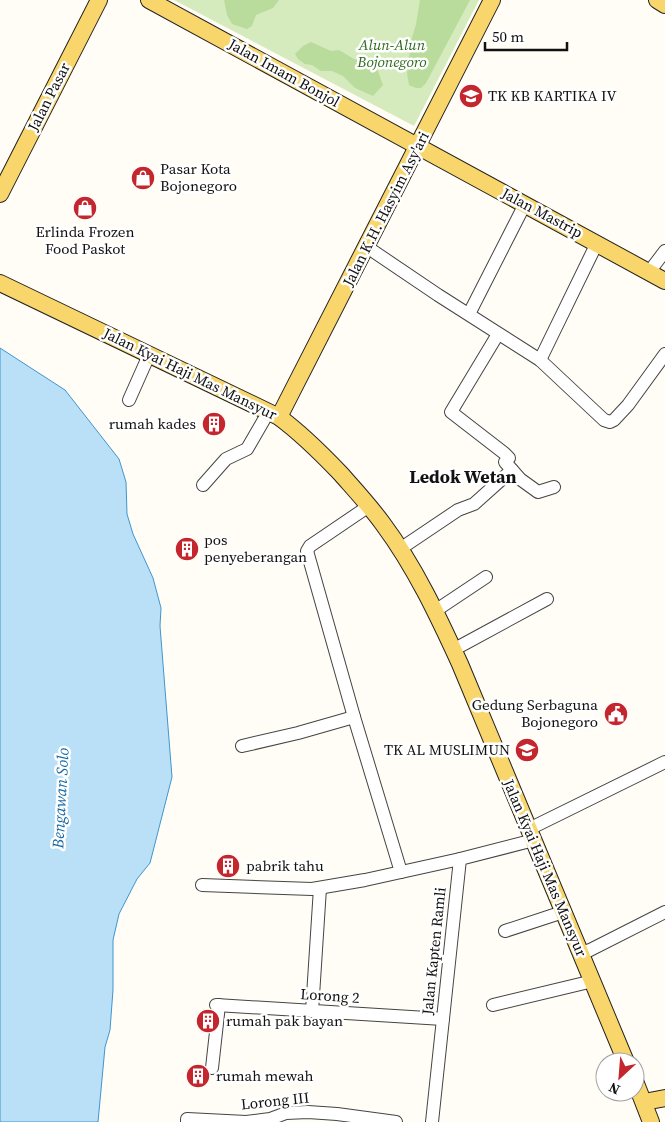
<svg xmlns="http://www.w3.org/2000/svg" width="665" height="1122" font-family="'Source Serif 4',serif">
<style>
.green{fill:#d5ebbd}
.forest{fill:#b9dc9c}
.water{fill:#b9e0f7;stroke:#3f96cf}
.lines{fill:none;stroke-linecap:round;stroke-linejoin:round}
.minor-casing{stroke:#444;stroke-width:14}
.major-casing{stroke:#222;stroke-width:18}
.minor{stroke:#fff;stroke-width:12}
.major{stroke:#f9d66b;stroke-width:16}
.labels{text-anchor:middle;stroke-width:5;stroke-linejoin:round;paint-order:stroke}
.park-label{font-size:15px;font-style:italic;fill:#2f6b1f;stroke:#fff}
.street-label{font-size:15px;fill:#111;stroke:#fff}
.poi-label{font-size:15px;fill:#111;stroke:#fff;text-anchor:start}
.water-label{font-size:16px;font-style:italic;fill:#1768a6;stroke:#fff}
.quarter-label{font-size:18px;font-weight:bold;fill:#111;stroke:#fff}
</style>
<rect width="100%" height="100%" fill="#fffdf5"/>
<!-- green -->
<path class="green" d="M 174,0 L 479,0 L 414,126 Z"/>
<!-- forest -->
<g class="forest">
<path d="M 224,0 L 279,0 L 273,8 L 256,15 L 252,26 L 247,29 L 232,24 L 227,15 Z"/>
<path d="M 420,0 L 470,0 L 426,83 L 421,88 L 416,88 L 409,85 L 407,74 L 411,41 L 416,24 Z"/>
<path d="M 311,42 L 331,51 L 339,50 L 354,59 L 363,61 L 374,67 L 378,71 L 383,85 L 373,96 L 355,88 L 343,76 L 332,71 L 321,71 L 312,65 L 305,64 L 298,59 L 295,54 L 303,46 Z"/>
</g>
<!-- water -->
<path class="water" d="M 0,348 L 65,390 L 119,459 L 126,482 L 127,514 L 133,534 L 153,578 L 161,608 L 160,626 L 172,777 L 150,863 L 137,879 L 119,914 L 113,940 L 113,990 L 110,1030 L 105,1047 L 98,1122 L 0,1122 Z"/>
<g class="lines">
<!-- minor casing -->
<g class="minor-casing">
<g id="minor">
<path d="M 367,247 L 438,295 L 540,360 L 604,420 L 610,422 L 614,420 L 628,405 L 665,354"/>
<path d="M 649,272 L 665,251"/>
<path d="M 469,314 L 525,204"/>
<path d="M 498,334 L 451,412 L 504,453 L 509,458 L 505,462 L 520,479 L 538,492 L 554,487"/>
<path d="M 540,360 L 597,243"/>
<path d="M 129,400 L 149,355"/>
<path d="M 203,485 L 226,459 L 247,449 L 269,411"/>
<path d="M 369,506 L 310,546 L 307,551 L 354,717 L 401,872"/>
<path d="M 400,549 L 458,510 L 474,504 L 512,470"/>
<path d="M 435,611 L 486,577"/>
<path d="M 453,650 L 547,599"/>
<path d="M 242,746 L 298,733 L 354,717"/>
<path d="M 529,829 L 665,762"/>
<path d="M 202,885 L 312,889 L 365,880 L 460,859"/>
<path d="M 505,931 L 563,912"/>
<path d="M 581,953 L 590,950 L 665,912"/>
<path d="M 216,1005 L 443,1019"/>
<path d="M 493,1005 L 593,981"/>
<path d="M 312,1011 L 320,888"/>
<path d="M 212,1068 L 219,1005"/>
<path d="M 187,1122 L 187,1119 L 246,1122 L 270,1119 L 286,1113 L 308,1112 L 337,1114 L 396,1122"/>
<path d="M 432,1122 L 460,859 L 534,840"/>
</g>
</g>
<!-- major casing -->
<g class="major-casing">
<g id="major">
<path d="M 149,0 L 665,281"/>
<path d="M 657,0 L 665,5"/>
<path d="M 0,194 L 99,0"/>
<path d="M 0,283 L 279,417 C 302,434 321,453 341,474 C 355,490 370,506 383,524 C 415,567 438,616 460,664 L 626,1062"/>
<path d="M 279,417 L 492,0"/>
<path d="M 635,1081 L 651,1122"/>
<path d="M 644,1102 L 665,1098"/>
</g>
</g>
<!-- minor -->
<use href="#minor" class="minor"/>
<!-- major -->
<use href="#major" class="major"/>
</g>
<!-- icons -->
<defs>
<g id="school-disc" transform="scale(1.25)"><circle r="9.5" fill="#c4262e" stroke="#fff"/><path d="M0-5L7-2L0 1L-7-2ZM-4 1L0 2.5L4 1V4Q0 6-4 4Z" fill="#fff"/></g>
<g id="shop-disc" transform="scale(1.25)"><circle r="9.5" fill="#c4262e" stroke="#fff"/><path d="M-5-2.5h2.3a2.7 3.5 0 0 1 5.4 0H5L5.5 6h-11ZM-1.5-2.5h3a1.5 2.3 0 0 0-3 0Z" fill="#fff"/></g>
<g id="building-disc" transform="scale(1.25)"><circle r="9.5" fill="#c4262e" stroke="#fff"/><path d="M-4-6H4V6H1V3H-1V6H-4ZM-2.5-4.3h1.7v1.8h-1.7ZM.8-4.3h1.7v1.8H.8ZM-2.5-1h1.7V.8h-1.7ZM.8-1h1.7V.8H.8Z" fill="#fff"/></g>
<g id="civic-disc" transform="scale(1.25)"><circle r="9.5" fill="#c4262e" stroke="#fff"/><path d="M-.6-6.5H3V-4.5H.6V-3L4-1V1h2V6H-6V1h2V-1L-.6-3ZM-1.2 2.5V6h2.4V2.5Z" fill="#fff"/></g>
</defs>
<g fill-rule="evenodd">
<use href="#school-disc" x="471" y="96"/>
<use href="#shop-disc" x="143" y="178"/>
<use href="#shop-disc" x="85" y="208"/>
<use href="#building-disc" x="214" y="424"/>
<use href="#building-disc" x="187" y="549"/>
<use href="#civic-disc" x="616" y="714"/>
<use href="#school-disc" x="527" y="750"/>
<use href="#building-disc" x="228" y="866"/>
<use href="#building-disc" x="208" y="1021"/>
<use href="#building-disc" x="198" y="1076"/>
</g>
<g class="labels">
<!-- park labels -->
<g class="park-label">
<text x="392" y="50">Alun-Alun<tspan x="392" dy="17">Bojonegoro</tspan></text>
</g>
<!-- street labels -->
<g class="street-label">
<text transform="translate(284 73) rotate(29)" y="5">Jalan Imam Bonjol</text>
<text transform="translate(49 97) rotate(-63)" y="5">Jalan Pasar</text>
<text transform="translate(386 209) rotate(-63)" y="5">Jalan K.H. Hasyim Asy'ari</text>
<text transform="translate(542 213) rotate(28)" y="5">Jalan Mastrip</text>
<text transform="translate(190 374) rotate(26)" y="5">Jalan Kyai Haji Mas Mansyur</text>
<text transform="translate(545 868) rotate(67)" y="5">Jalan Kyai Haji Mas Mansyur</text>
<text transform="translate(434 951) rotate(-84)" y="5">Jalan Kapten Ramli</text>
<text transform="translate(330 996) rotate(4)" y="5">Lorong 2</text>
<text transform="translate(275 1101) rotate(-6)" y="5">Lorong III</text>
</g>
<!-- poi labels -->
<g class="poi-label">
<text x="488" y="101">TK KB KARTIKA IV</text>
<text x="160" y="174">Pasar Kota<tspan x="160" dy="17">Bojonegoro</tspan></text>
<text x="85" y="237" text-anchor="middle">Erlinda Frozen<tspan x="85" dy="17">Food Paskot</tspan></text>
<text x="196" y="429" text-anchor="end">rumah kades</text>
<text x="204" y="545">pos<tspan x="204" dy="17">penyeberangan</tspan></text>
<text x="598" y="710" text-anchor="end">Gedung Serbaguna<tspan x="598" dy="17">Bojonegoro</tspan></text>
<text x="510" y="755" text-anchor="end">TK AL MUSLIMUN</text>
<text x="246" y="871">pabrik tahu</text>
<text x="226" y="1026">rumah pak bayan</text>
<text x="216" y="1081">rumah mewah</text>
</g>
<!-- water labels -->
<g class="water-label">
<text transform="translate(60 798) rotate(-87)" y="6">Bengawan Solo</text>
</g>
<!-- quarter labels -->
<g class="quarter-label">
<text x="463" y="483">Ledok Wetan</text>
</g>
</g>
<!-- north arrow -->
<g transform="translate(620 1077) rotate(206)"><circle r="24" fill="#ffffff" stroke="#a0a0a0"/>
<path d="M0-4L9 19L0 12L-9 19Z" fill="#c4262e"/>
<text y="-8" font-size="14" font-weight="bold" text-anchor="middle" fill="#111111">N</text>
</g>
<!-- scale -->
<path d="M485 42v8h82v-8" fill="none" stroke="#111111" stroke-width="2.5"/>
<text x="492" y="42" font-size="15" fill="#111111" stroke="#ffffff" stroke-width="4" paint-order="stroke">50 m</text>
</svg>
